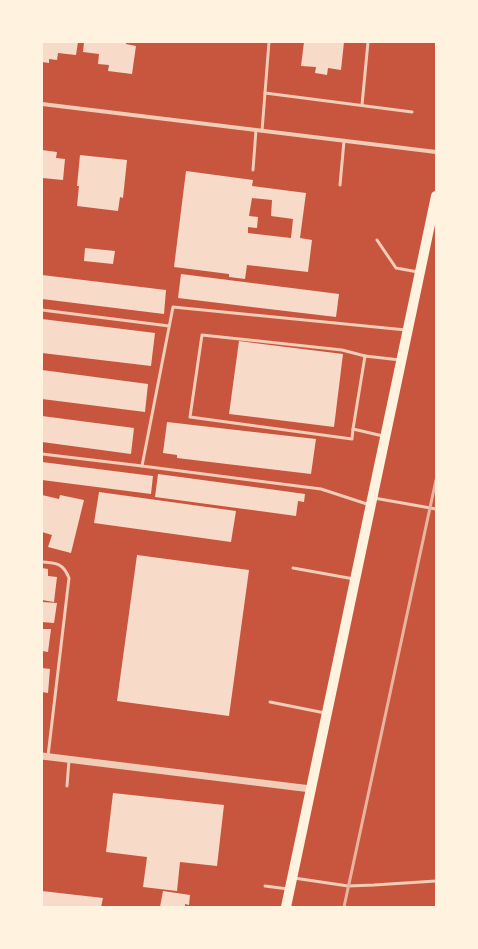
<svg xmlns="http://www.w3.org/2000/svg" width="478" height="949" font-family="Barlow,sans-serif">
<style>
.building{fill:#f7dbc8;fill-rule:evenodd}
.lines{fill:none;stroke-linecap:round;stroke-linejoin:round}
.service{stroke:#f1ccb7;stroke-width:3}
.minor{stroke:#f1ccb7;stroke-width:4}
.tertiary{stroke:#f1ccb7;stroke-width:7}
.primary{stroke:#fff3e0;stroke-width:10}
.rail{stroke:#e9b49f;stroke-width:3}
</style>
<rect width="100%" height="100%" fill="#c8553d"/>
<!-- building -->
<g class="building">
<path d="M 42,42 L 78,42 L 76,55 L 58,53 L 57,60 L 49,59 L 49,63 L 42,62 Z"/>
<path d="M 84,42 L 126,42 L 126,44 L 136,46 L 132,74 L 108,71 L 109,65 L 98,64 L 99,54 L 83,52 Z"/>
<path d="M 304,42 L 344,42 L 341,70 L 328,68 L 327,75 L 315,73 L 316,67 L 301,66 Z"/>
<path d="M 42,150 L 57,152 L 56,158 L 65,159 L 63,180 L 42,178 Z"/>
<path d="M 80,155 L 127,160 L 123,198 L 120,197 L 118,211 L 77,206 L 79,186 L 77,186 Z"/>
<path d="M 186,171 L 253,180 L 252,186 L 306,193 L 300,238 L 312,240 L 308,272 L 247,265 L 245,279 L 229,277 L 229,274 L 174,267 ZM 252,198 L 272,200 L 271,216 L 293,219 L 291,238 L 248,233 L 248,227 L 257,228 L 258,217 L 249,216 Z"/>
<path d="M 85,248 L 115,251 L 113,264 L 84,261 Z"/>
<path d="M 181,274 L 339,294 L 336,317 L 178,298 Z"/>
<path d="M 42,275 L 166,290 L 164,314 L 42,299 Z"/>
<path d="M 42,319 L 155,333 L 151,366 L 42,353 Z"/>
<path d="M 239,341 L 343,354 L 334,427 L 229,414 Z"/>
<path d="M 42,370 L 148,384 L 145,412 L 42,399 Z"/>
<path d="M 42,416 L 134,428 L 131,454 L 42,442 Z"/>
<path d="M 167,422 L 316,439 L 311,474 L 177,458 L 177,455 L 163,453 Z"/>
<path d="M 42,462 L 153,476 L 151,494 L 42,480 Z"/>
<path d="M 158,474 L 305,494 L 304,502 L 298,501 L 296,516 L 155,497 Z"/>
<path d="M 99,492 L 236,511 L 231,542 L 94,523 Z"/>
<path d="M 42,495 L 59,499 L 60,495 L 84,500 L 71,553 L 48,547 L 52,535 L 42,532 Z"/>
<path d="M 137,555 L 249,570 L 229,716 L 117,701 Z"/>
<path d="M 42,568 L 48,569 L 48,576 L 57,577 L 54,602 L 42,600 Z"/>
<path d="M 42,602 L 57,603 L 54,623 L 42,622 Z"/>
<path d="M 42,629 L 51,629 L 48,652 L 42,651 Z"/>
<path d="M 42,668 L 50,669 L 48,693 L 42,692 Z"/>
<path d="M 113,793 L 224,805 L 217,866 L 180,862 L 177,891 L 143,887 L 147,857 L 106,852 Z"/>
<path d="M 42,891 L 103,898 L 101,907 L 42,907 Z"/>
<path d="M 163,891 L 190,895 L 189,905 L 185,904 L 185,907 L 160,907 Z"/>
</g>
<g class="lines">
<!-- service -->
<g class="service">
<path d="M 265,93 L 412,112"/>
<path d="M 362,105 L 368,42"/>
<path d="M 262,131 L 269,42"/>
<path d="M 253,170 L 256,130"/>
<path d="M 340,185 L 344,141"/>
<path d="M 377,240 L 396,268 L 418,272"/>
<path d="M 42,310 L 169,326"/>
<path d="M 353,429 L 352,439 L 190,417 L 202,335 L 342,350 L 365,356"/>
<path d="M 383,436 L 353,429 L 365,356 L 400,360"/>
<path d="M 42,454 L 142,466 L 173,307 L 406,330"/>
<path d="M 142,466 L 321,489 L 370,505"/>
<path d="M 374,498 L 436,509"/>
<path d="M 42,562 C 56,563 63,563 69,578 L 48,756"/>
<path d="M 293,568 L 354,579"/>
<path d="M 270,702 L 325,713"/>
<path d="M 67,786 L 69,760"/>
<path d="M 294,878 L 348,886 L 374,885 L 436,881"/>
<path d="M 265,886 L 288,889"/>
</g>
<!-- minor -->
<path class="minor" d="M 42,104 L 436,152"/>
<!-- tertiary -->
<path class="tertiary" d="M 42,756 L 311,789"/>
<!-- primary -->
<path class="primary" d="M 286,907 L 436,196"/>
<!-- rail -->
<path class="rail" d="M 344,907 L 436,480"/>
</g>
<!-- border -->
<rect width="478" height="949" fill="none" stroke="#fff3e0" stroke-width="86"/>
</svg>
